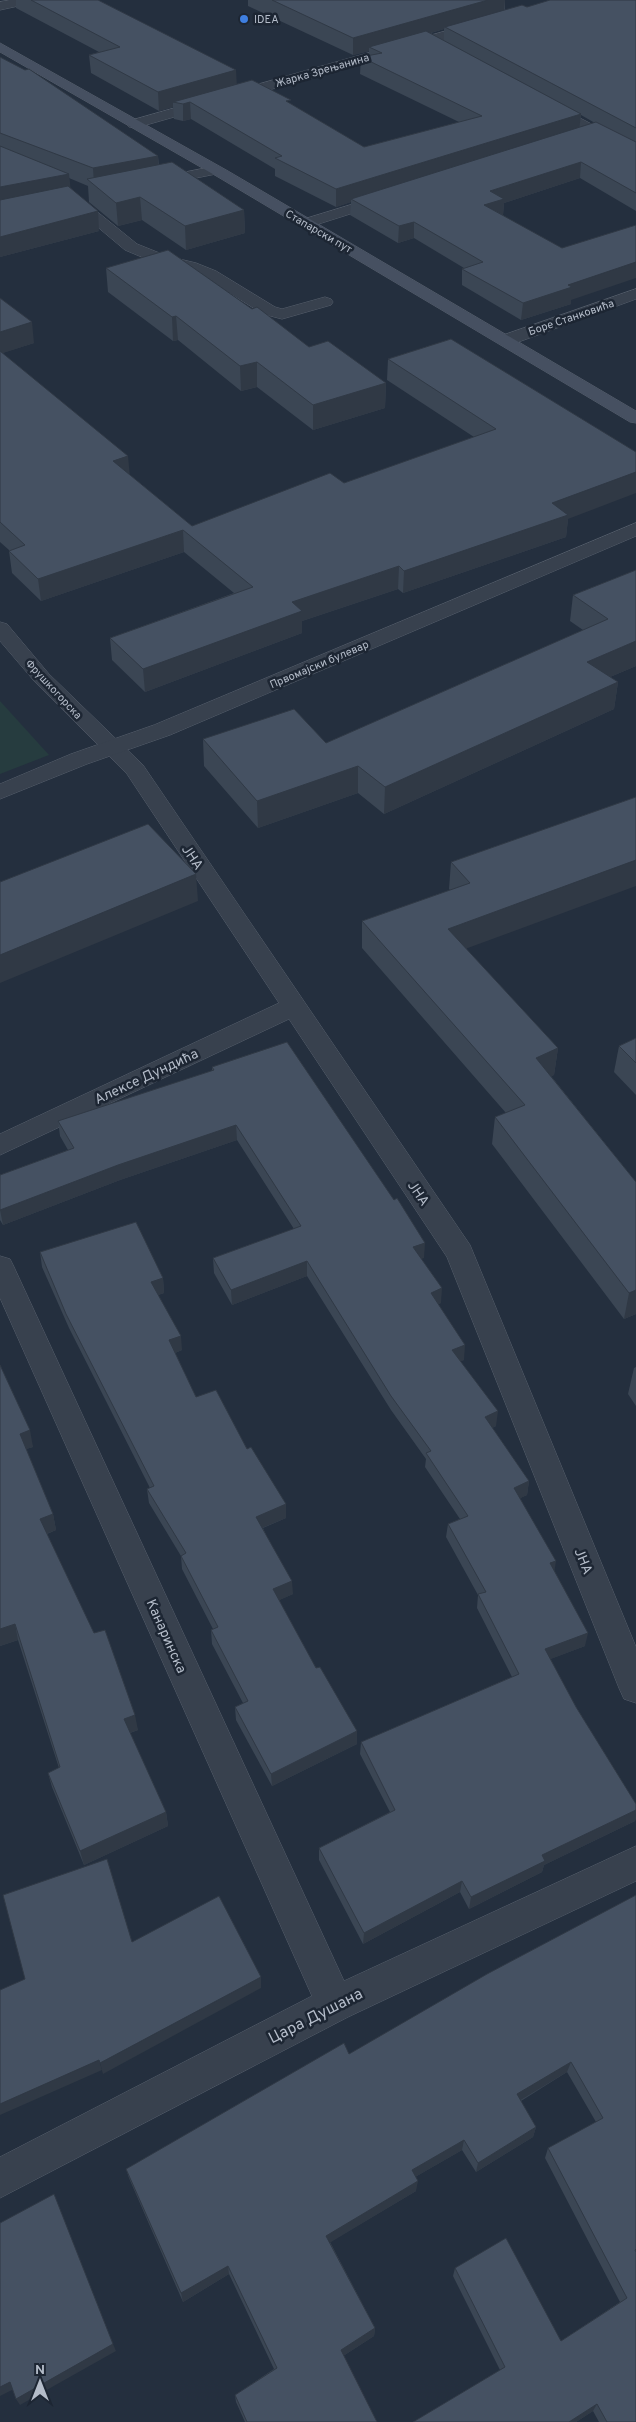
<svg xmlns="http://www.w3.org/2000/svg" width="636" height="2422" font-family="Overpass,sans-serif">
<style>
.green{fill:#263c3f}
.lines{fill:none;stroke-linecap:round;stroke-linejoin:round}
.minor-casing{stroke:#565f6c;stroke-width:1}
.tertiary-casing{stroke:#565f6c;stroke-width:1}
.secondary-casing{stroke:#565f6c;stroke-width:1}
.minor{fill:#38414e;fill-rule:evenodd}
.tertiary{fill:#38414e;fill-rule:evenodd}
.secondary{fill:#465061;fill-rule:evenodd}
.wall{fill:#3b4654;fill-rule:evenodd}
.shaded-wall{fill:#303945}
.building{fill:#455162;stroke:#303945}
.shop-dot{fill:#3f7fe0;stroke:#1d2633;stroke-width:2}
.labels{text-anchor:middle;stroke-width:5;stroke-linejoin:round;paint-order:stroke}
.far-poi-label{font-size:11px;fill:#b4bcc9;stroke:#1d2633;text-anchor:start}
.far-street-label{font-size:11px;fill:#b4bcc9;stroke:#1d2633}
.street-label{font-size:14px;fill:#b4bcc9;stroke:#1d2633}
.near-street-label{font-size:16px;fill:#b4bcc9;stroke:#1d2633}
</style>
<rect width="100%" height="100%" fill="#242f3e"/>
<!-- green -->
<path class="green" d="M 0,701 L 49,755 L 0,774 Z"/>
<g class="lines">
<!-- minor casing -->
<g class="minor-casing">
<g id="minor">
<path d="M 10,0 L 34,0 L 32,3 L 0,10 L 0,2 Z"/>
<path d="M 481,21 L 486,22 L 487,25 L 486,28 L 139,127 L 129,127 L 127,124 L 129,121 Z"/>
<path d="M 547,101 L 636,147 L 636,157 L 542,108 L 540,105 Z"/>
<path d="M 216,166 L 223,170 L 221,173 L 156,186 L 149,182 L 156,178 Z"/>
<path d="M 386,194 L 391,195 L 393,198 L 391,201 L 306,228 L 298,223 L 301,220 Z"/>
<path d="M 74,195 L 79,197 L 137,244 L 167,256 L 196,263 L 216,271 L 275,307 L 282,309 L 325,297 L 331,299 L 333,302 L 331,305 L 282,319 L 263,314 L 204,277 L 185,270 L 156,263 L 125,250 L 69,203 L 66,200 L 69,197 Z"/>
<path d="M 636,289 L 636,299 L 513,344 L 501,344 L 499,340 L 501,336 Z"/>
<path d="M 0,622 L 7,624 L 49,674 L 143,765 L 470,1245 L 636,1647 L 636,1703 L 624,1699 L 619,1688 L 447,1257 L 289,1019 L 0,1155 L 0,1134 L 279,1003 L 127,774 L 35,682 L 0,641 Z"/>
<path d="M 0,1256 L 10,1259 L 14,1267 L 344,1981 L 636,1846 L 636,1881 L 348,2017 L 0,2198 L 0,2157 L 312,1996 L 0,1298 Z"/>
</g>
</g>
<!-- tertiary casing -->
<g class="tertiary-casing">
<path id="tertiary" d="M 636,523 L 636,536 L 170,735 L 87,764 L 0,799 L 0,784 L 71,754 L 154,725 Z"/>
</g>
<!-- secondary casing -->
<g class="secondary-casing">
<path id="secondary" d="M 0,43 L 228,171 L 636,411 L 636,423 L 630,422 L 218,177 L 0,52 Z"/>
</g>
<!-- minor -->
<use href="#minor" class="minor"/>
<!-- tertiary -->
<use href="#tertiary" class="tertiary"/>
<!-- secondary -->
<use href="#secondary" class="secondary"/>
</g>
<!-- wall -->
<g class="wall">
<path d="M 16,0 L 98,0 L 237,84 L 291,104 L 364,147 L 459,122 L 360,74 L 361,57 L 369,56 L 369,51 L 353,55 L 248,6 L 248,0 L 505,0 L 505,10 L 527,7 L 636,0 L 636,211 L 580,178 L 504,203 L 503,215 L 571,300 L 571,304 L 521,320 L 462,285 L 462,269 L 464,268 L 414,238 L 398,243 L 350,215 L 351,202 L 336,207 L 275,176 L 275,169 L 191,119 L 183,121 L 174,119 L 173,107 L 159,111 L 91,73 L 89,55 L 99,52 L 16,8 ZM 444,29 L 444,40 L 431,33 ZM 581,115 L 595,123 L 579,128 Z"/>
<path d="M 0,57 L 158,156 L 159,165 L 244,210 L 245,233 L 186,250 L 142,220 L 118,226 L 89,202 L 88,186 L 69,178 L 70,188 L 99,231 L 0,257 Z"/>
<path d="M 106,268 L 252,309 L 309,347 L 386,383 L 385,408 L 313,430 L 257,387 L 241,391 L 178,340 L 173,341 L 108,292 Z"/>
<path d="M 0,298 L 34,343 L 2,353 L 130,475 L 192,526 L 344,483 L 474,437 L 387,380 L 388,359 L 451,339 L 568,519 L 566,537 L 403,593 L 398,589 L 302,621 L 302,633 L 145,692 L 112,660 L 110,638 L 234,593 L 184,552 L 41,601 L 12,573 L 9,551 L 9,550 L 0,542 Z"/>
<path d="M 636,570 L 636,666 L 610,677 L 618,682 L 614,709 L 384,814 L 358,793 L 258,828 L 204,766 L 203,739 L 326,743 L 583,630 L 570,621 L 573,595 Z"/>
<path d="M 636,797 L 466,949 L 558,1048 L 554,1075 L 551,1076 L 636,1182 L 636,1314 L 624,1319 L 492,1144 L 495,1117 L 506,1113 L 362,948 L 362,921 L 450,890 L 449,889 L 451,862 Z"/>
<path d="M 636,1038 L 636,1095 L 614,1072 L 619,1046 Z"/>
<path d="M 212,1067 L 424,1258 L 421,1258 L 441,1303 L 438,1304 L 464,1360 L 460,1361 L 496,1426 L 492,1428 L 529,1481 L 527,1495 L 520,1498 L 554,1572 L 585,1646 L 550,1659 L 576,1707 L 636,1804 L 636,1817 L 635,1821 L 544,1865 L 542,1872 L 469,1909 L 460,1892 L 363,1944 L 319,1860 L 319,1848 L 390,1812 L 360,1754 L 361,1742 L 512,1677 L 477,1608 L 478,1595 L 446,1537 L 448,1524 L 460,1519 L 425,1467 L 426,1459 L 391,1410 L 307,1276 L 232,1305 L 214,1273 L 213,1258 L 294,1229 L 237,1140 L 120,1180 L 3,1225 L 0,1220 L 0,1175 L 68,1150 L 60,1136 L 58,1121 L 212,1071 Z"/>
<path d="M 40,1252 L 163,1278 L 164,1293 L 158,1295 L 182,1350 L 175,1353 L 196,1397 L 247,1449 L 286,1504 L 286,1518 L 263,1528 L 293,1594 L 279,1600 L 357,1744 L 272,1786 L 236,1720 L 235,1707 L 243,1703 L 212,1644 L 211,1630 L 213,1629 L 182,1569 L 181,1556 L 149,1503 L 147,1489 L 150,1488 L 69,1328 L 42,1267 Z"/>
<path d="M 0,1365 L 33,1447 L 26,1449 L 53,1514 L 56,1530 L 47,1534 L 138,1730 L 130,1733 L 166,1812 L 168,1826 L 84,1865 L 52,1787 L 48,1773 L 59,1768 L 18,1640 L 0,1646 Z"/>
<path d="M 636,1367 L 636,1406 L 628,1394 L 634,1368 Z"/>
<path d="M 636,1895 L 636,2422 L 599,2422 L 593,2411 L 576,2422 L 413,2422 L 500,2370 L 453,2276 L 455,2268 L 561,2341 L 620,2302 L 545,2158 L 548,2148 L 596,2122 L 567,2072 L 521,2101 L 536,2127 L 533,2137 L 476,2172 L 462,2150 L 415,2177 L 416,2191 L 330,2242 L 375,2328 L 374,2336 L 343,2356 L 377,2422 L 245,2422 L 236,2402 L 235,2395 L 274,2369 L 229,2274 L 183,2302 L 129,2178 L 126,2169 L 349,2054 Z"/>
</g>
<!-- shaded-wall -->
<g class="shaded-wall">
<path d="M 488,0 L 505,0 L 504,12 L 445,27 L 444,29 L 375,49 L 369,47 L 369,51 L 353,55 L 353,38 Z"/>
<path d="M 236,70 L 237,88 L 190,102 L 191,119 L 183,121 L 183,104 L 173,102 L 173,107 L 159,111 L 158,92 Z"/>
<path d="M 581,114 L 579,131 L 351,199 L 351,202 L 336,207 L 336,189 Z"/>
<path d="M 158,156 L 159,175 L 94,184 L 93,168 Z"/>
<path d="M 581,162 L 580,178 L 504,203 L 503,215 L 484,205 L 490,191 Z"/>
<path d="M 69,174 L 71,193 L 0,207 L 0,187 Z"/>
<path d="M 140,197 L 142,220 L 118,226 L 116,203 Z"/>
<path d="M 244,210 L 245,233 L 186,250 L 185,226 Z"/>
<path d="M 98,211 L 99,231 L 0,257 L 0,237 Z"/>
<path d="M 414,222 L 414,238 L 398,243 L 399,226 Z"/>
<path d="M 636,262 L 636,278 L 571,300 L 571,304 L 521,320 L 523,303 L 568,285 Z"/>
<path d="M 176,316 L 178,340 L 173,341 L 172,317 Z"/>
<path d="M 32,322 L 34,343 L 0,354 L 0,332 Z"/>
<path d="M 257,362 L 257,387 L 241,391 L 240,366 Z"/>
<path d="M 386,383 L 385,408 L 313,430 L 313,405 Z"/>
<path d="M 128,456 L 130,477 L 113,461 Z"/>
<path d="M 636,472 L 636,493 L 568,519 L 566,537 L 403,593 L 404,571 L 552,503 Z"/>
<path d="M 183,530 L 184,552 L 41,601 L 38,579 Z"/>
<path d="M 399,566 L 398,589 L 302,621 L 302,633 L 145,692 L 143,669 L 292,602 Z"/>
<path d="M 636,641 L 636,666 L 584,688 L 587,662 Z"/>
<path d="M 618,682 L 614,709 L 384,814 L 385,787 Z"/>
<path d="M 358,766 L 358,793 L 258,828 L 257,801 Z"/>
<path d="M 636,860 L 636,886 L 446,956 L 448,929 Z"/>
<path d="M 196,874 L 198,901 L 0,983 L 0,955 Z"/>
<path d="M 558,1048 L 554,1075 L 533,1084 L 536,1058 Z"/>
<path d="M 236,1125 L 237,1140 L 120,1180 L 3,1225 L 0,1210 L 118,1165 Z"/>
<path d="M 425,1243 L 424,1258 L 413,1262 L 413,1247 Z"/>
<path d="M 307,1261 L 307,1276 L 232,1305 L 231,1290 Z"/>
<path d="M 163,1278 L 164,1293 L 152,1297 L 151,1282 Z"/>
<path d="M 442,1288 L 441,1303 L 430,1307 L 431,1293 Z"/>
<path d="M 636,1290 L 636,1314 L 624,1319 L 629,1293 Z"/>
<path d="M 181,1336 L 182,1350 L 170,1355 L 169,1340 Z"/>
<path d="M 465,1345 L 464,1360 L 451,1365 L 452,1350 Z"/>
<path d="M 498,1411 L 496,1426 L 483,1432 L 485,1417 Z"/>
<path d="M 30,1430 L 33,1447 L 23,1450 L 20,1434 Z"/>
<path d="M 529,1481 L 527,1495 L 512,1502 L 514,1488 Z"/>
<path d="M 286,1504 L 286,1518 L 257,1530 L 256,1517 Z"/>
<path d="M 53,1514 L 56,1530 L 43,1535 L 40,1519 Z"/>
<path d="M 556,1561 L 554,1574 L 550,1563 Z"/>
<path d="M 292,1581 L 293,1594 L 273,1603 L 273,1589 Z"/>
<path d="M 15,1624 L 18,1640 L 0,1646 L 0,1629 Z"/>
<path d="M 588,1633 L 585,1646 L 543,1662 L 545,1649 Z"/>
<path d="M 135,1715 L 138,1730 L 126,1734 L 124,1719 Z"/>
<path d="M 357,1731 L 357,1744 L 272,1786 L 271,1774 Z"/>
<path d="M 636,1810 L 636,1817 L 635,1821 L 544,1865 L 542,1872 L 469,1909 L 471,1897 L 542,1855 Z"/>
<path d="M 166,1812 L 168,1826 L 84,1865 L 80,1851 Z"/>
<path d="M 462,1881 L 460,1892 L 363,1944 L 364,1933 Z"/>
<path d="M 261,1977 L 261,1988 L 103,2074 L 100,2063 Z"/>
<path d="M 99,2060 L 102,2070 L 0,2115 L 0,2104 Z"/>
<path d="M 571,2062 L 567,2072 L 514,2104 L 517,2094 Z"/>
<path d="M 536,2127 L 533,2137 L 476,2172 L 478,2163 Z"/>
<path d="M 464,2140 L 462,2150 L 410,2180 L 412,2170 Z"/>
<path d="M 418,2181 L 416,2191 L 326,2245 L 326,2236 Z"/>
<path d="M 228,2266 L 229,2274 L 183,2302 L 181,2293 Z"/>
<path d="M 375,2328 L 374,2336 L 340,2358 L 341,2350 Z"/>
<path d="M 113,2344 L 116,2351 L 20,2405 L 16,2399 Z"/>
<path d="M 10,2382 L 14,2389 L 0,2396 L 0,2387 Z"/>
<path d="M 597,2404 L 593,2411 L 576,2422 L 569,2422 Z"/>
</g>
<!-- building -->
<g class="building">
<path d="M 31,0 L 98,0 L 236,70 L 158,92 L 89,55 L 120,47 Z"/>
<path d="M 272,0 L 488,0 L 353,38 Z"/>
<path d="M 550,0 L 636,0 L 636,128 L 445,27 L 522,5 L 527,7 Z"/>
<path d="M 426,31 L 581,114 L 336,189 L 275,158 L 282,156 L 190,102 L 183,104 L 173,102 L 252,80 L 291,100 L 286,101 L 364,147 L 482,116 L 361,57 L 382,53 L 369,47 Z"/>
<path d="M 0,57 L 25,70 L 29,69 L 158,156 L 93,168 L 0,133 Z"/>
<path d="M 596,122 L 636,142 L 636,193 L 581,162 L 490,191 L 504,199 L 484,205 L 562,248 L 636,225 L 636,262 L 568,285 L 572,287 L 523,303 L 462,269 L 483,262 L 414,222 L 399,226 L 351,199 Z"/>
<path d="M 0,146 L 69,174 L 0,187 Z"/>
<path d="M 172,162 L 244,210 L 185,226 L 140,197 L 116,203 L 87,179 Z"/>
<path d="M 68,186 L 98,211 L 0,237 L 0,200 Z"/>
<path d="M 168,250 L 252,309 L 257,307 L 309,347 L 328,341 L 386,383 L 313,405 L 257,362 L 240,366 L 176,316 L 172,317 L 106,268 Z"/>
<path d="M 0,298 L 32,322 L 0,332 Z"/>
<path d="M 451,339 L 636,452 L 636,472 L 552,503 L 568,515 L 404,571 L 399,566 L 292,602 L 302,611 L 143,669 L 110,638 L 253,587 L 183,530 L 38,579 L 9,551 L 25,545 L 0,522 L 0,351 L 128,456 L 113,461 L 192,526 L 330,473 L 344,483 L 496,429 L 388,359 Z"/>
<path d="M 636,570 L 636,641 L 587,662 L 618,682 L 385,787 L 358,766 L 257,801 L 203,739 L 294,709 L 326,743 L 608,619 L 573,595 Z"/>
<path d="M 636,797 L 636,860 L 448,929 L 558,1048 L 536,1058 L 636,1182 L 636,1290 L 629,1293 L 495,1117 L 525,1105 L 362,921 L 470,883 L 451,862 Z"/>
<path d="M 148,824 L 196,874 L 0,955 L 0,882 Z"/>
<path d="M 636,1038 L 636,1063 L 619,1046 Z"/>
<path d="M 287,1042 L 394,1200 L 397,1198 L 425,1243 L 413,1247 L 442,1288 L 431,1293 L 465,1345 L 452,1350 L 498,1411 L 485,1417 L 529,1481 L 514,1488 L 556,1561 L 550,1563 L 588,1633 L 545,1649 L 576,1707 L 636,1804 L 636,1810 L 542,1855 L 545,1861 L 471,1897 L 462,1881 L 364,1933 L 319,1848 L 395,1810 L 361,1742 L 519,1674 L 478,1594 L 486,1592 L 448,1524 L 468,1516 L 426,1453 L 431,1451 L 391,1396 L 307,1261 L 231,1290 L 213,1258 L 301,1226 L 236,1125 L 118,1165 L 0,1210 L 0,1175 L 74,1148 L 58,1121 L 214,1070 L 212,1067 Z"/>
<path d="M 136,1222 L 163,1278 L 151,1282 L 181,1336 L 169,1340 L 196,1397 L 216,1390 L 247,1449 L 251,1447 L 286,1504 L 256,1517 L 292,1581 L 273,1589 L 316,1668 L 320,1667 L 357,1731 L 271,1774 L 235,1707 L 248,1701 L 211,1630 L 218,1627 L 181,1556 L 186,1553 L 147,1489 L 154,1486 L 66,1314 L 40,1252 Z"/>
<path d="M 0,1365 L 30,1430 L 20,1434 L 53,1514 L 40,1519 L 94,1633 L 105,1630 L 135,1715 L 124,1719 L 166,1812 L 80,1851 L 48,1773 L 60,1767 L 15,1624 L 0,1629 Z"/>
<path d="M 107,1859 L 132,1942 L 219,1896 L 261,1977 L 100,2063 L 99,2060 L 0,2104 L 0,1990 L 25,1979 L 3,1895 Z"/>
<path d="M 636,1895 L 636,2249 L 635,2250 L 636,2252 L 636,2422 L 607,2422 L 597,2404 L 569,2422 L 413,2422 L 505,2367 L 455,2268 L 506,2238 L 561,2341 L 627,2298 L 548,2148 L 603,2118 L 571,2062 L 517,2094 L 536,2127 L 478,2163 L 464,2140 L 412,2170 L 418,2181 L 326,2236 L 375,2328 L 341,2350 L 377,2422 L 247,2422 L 235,2395 L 277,2368 L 228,2266 L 181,2293 L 126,2169 L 344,2043 L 349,2054 L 487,1974 Z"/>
<path d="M 54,2194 L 113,2344 L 16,2399 L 10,2382 L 0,2387 L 0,2223 Z"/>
</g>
<!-- markers -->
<circle class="shop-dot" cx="244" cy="19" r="5"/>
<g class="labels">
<!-- far-poi labels -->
<g class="far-poi-label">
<text x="254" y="23">IDEA</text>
</g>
<!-- far-street labels -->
<g class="far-street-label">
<text transform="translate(322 70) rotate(-16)" y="4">Жарка Зрењанина</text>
<text transform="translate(319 231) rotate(30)" y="4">Стапарски пут</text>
<text transform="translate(571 317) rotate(-19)" y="4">Боре Станковића</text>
<text transform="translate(319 664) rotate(-23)" y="4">Првомајски булевар</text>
<text transform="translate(54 689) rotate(47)" y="4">Фрушкогорска</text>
</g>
<!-- street labels -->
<g class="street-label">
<text transform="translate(193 857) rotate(56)" y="5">ЈНА</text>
<text transform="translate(146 1076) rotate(-25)" y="5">Алексе Дундића</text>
<text transform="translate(419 1193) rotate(56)" y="5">ЈНА</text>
<text transform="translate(584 1561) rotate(68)" y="5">ЈНА</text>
<text transform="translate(167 1636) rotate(66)" y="5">Канаринска</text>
</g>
<!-- near-street labels -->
<g class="near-street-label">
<text transform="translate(315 2015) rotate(-27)" y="6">Цара Душана</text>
</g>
</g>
<!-- north arrow -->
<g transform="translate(40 2382)" stroke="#1d2633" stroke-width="4" paint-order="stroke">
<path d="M0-4L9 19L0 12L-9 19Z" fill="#b4bcc9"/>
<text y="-8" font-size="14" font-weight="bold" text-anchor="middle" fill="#b4bcc9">N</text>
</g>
</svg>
